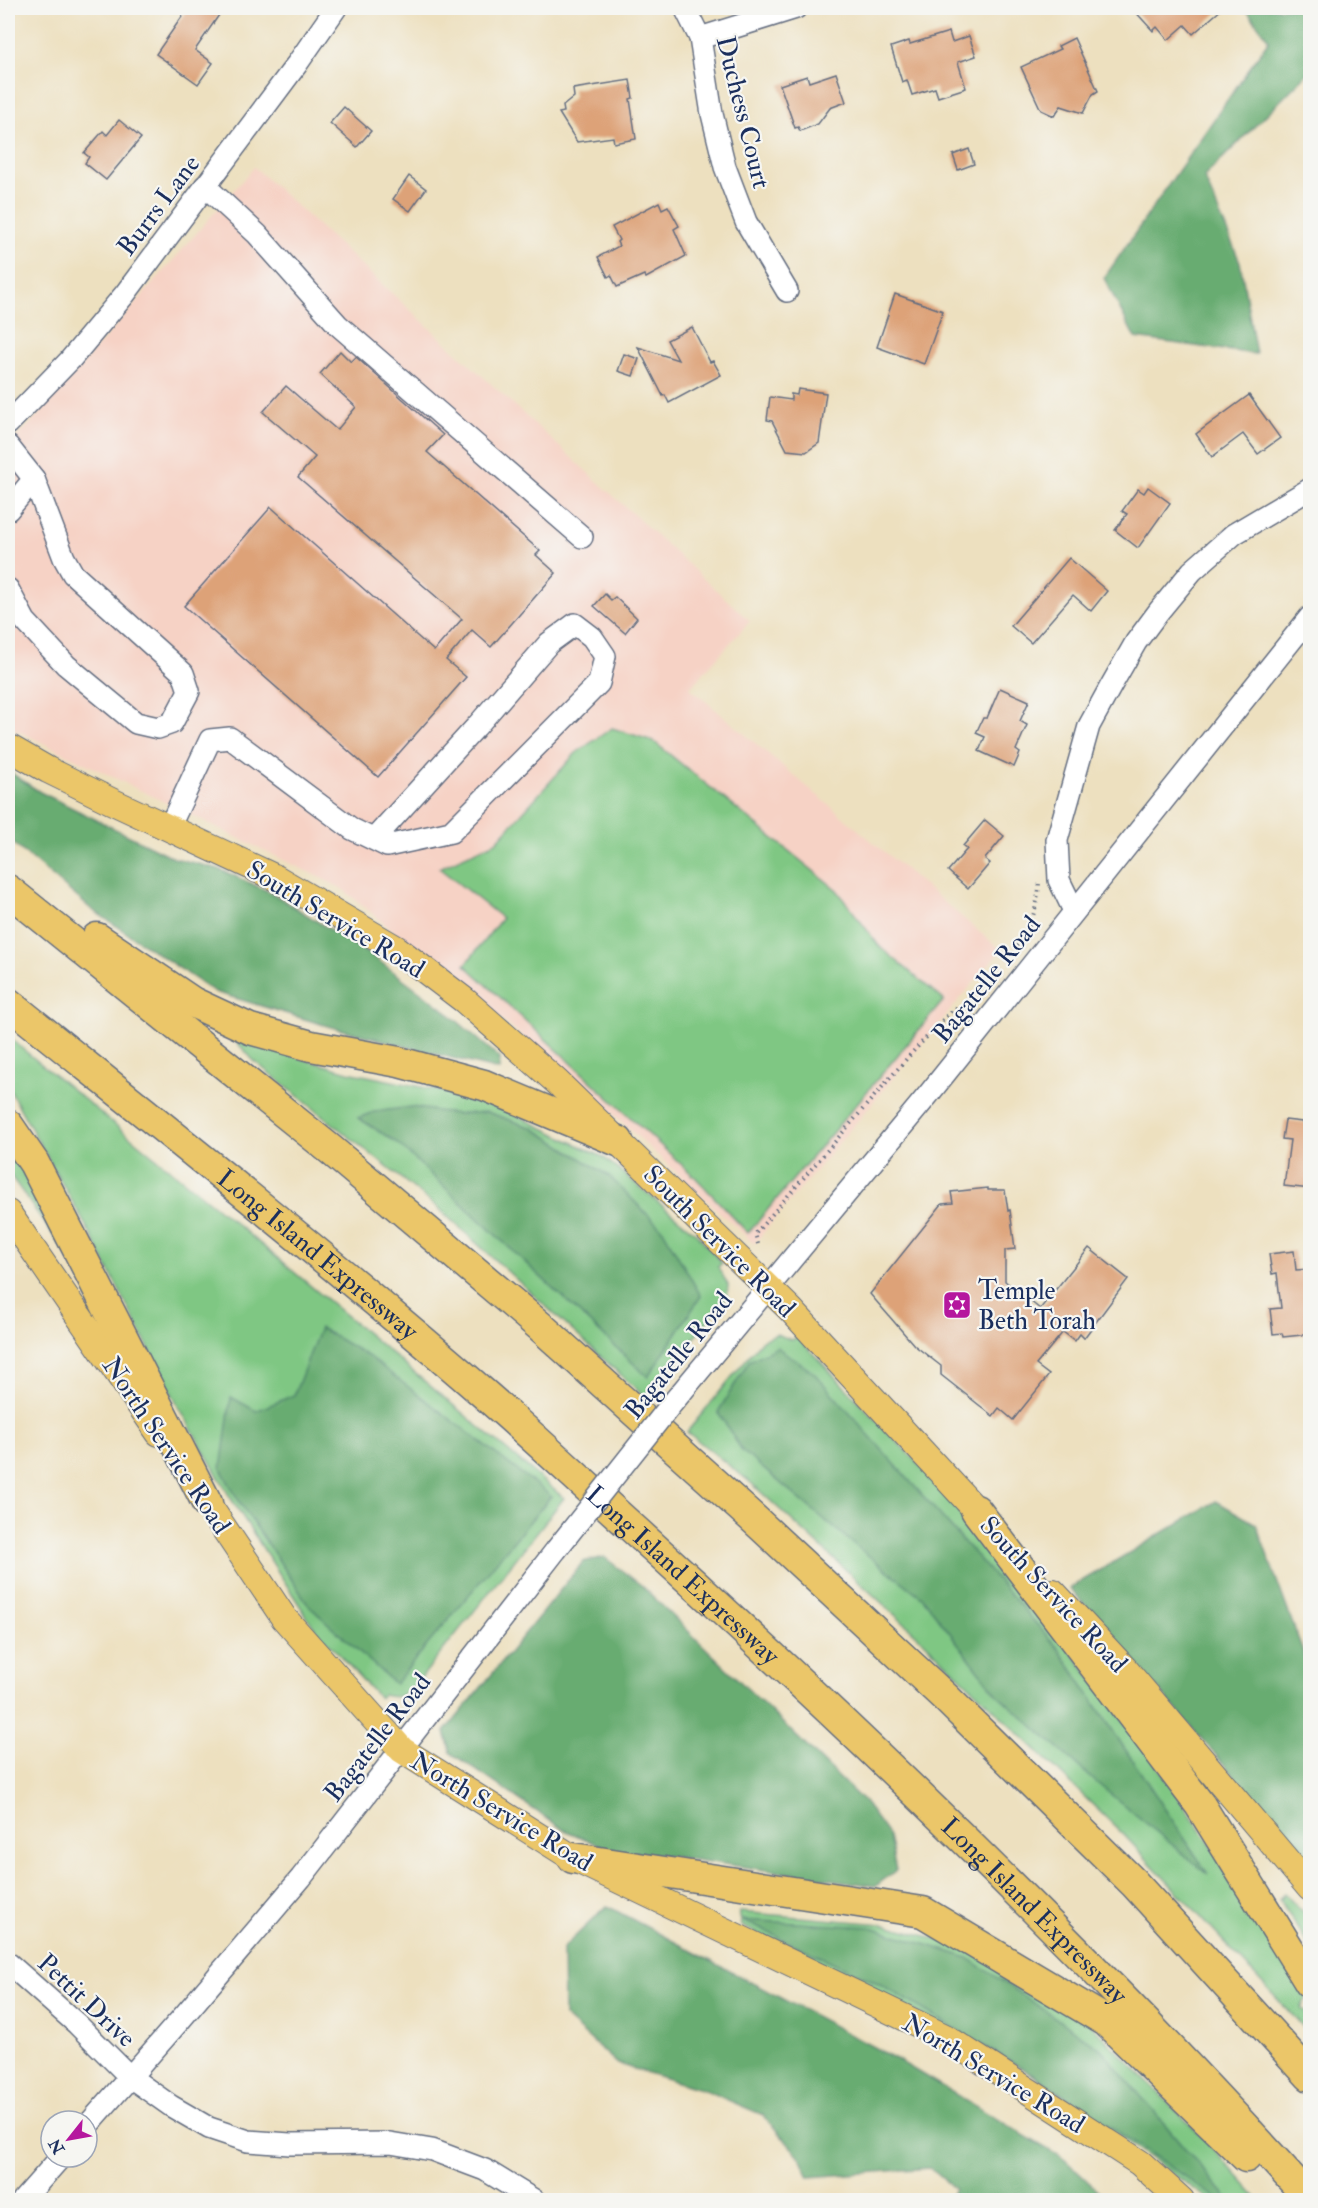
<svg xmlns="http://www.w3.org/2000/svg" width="1318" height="2208" font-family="'IM FELL Double Pica',serif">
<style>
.built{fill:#f6d2c5}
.green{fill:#7fc783;stroke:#4d7b70;stroke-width:1.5}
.forest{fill:#67ac71;stroke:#416e68;stroke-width:1.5}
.building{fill:#dda278}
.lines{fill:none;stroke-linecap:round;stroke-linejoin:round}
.minor-casing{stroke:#646d80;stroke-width:24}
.major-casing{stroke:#646d80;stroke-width:28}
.highway-casing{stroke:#646d80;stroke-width:33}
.path{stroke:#646d80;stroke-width:4;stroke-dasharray:1.5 4.5;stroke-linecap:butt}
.minor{stroke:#fff;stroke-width:21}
.major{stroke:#ebc669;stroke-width:26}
.highway{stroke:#ebc669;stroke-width:30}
.minor-bridge-casing{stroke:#646d80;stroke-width:24;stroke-linecap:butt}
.minor-bridge{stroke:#fff;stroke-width:21}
.labels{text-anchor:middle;stroke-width:4.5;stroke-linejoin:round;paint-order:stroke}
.street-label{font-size:26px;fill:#1b2f5e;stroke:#f6f6f2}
.poi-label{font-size:26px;fill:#1b2f5e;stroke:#f6f6f2;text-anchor:start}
</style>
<rect width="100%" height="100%" fill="#f6f6f2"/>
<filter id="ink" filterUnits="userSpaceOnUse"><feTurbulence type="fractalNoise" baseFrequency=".0167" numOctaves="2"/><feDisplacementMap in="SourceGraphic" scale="12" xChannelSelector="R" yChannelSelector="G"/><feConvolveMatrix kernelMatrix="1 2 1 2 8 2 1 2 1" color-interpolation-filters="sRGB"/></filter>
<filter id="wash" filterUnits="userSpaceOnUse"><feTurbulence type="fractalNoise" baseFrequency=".008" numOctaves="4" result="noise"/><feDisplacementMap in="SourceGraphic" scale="24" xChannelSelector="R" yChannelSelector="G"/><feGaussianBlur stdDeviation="1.35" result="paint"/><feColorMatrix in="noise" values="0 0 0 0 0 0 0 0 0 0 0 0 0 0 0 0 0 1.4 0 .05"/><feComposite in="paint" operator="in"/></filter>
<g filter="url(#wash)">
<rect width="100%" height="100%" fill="#ede0bf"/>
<!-- built -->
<path class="built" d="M 254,167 L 750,621 L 690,688 L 1001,950 L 754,1244 L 583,1086 L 341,888 L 8,726 L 8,446 L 34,420 Z"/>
<!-- green -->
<g class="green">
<path d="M 612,728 L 653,741 L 837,890 L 879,946 L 944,1000 L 748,1233 L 696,1178 L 465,965 L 502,918 L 439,868 L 496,842 L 576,753 Z"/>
<path d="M 8,1037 L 233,1221 L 564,1498 L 414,1687 C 404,1696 397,1699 383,1695 L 379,1698 L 313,1626 L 230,1497 L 174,1398 L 91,1235 L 8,1087 Z"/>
<path d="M 233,1038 L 348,1072 L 485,1100 L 603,1157 L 697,1234 L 722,1263 L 718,1267 L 728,1285 L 727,1297 L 646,1398 L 437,1207 L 254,1061 Z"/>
<path d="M 8,1143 L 78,1270 L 8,1172 Z"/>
<path d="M 776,1334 L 792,1340 L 797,1337 L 926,1472 L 1039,1609 L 1153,1759 L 1310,1992 L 1301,2008 L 1310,2018 L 1310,2034 L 1124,1835 L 919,1637 L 750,1482 L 687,1432 L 762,1340 Z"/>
<path d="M 1284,1893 L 1310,1920 L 1310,1946 L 1279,1900 Z"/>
<path d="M 739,1912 L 882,1924 L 957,1944 L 1091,2024 L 1207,2142 L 1259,2200 L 1210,2200 L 1027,2071 L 888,1997 L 742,1926 Z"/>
</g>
<!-- forest -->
<g class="forest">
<path d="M 1245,8 L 1310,8 L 1310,71 L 1204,177 L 1240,262 L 1256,354 L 1135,338 L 1104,278 L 1269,40 Z"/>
<path d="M 8,771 L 40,792 L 174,858 L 219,869 L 272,893 L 371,955 L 441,1007 L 500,1058 L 499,1070 L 331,1027 L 215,992 L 91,909 L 8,839 Z"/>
<path d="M 411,1107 L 457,1114 L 487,1112 L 533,1128 L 609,1176 L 663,1230 L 701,1296 L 648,1377 L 396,1142 L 358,1118 L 374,1112 Z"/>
<path d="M 320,1328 L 368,1356 L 551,1496 L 395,1684 L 310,1607 L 240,1503 L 221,1469 L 231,1397 L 256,1411 L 294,1395 Z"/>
<path d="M 777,1347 L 814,1373 L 1058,1648 L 1208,1874 L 1097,1783 L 997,1694 L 923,1598 L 856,1546 L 742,1451 L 718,1412 L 749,1361 Z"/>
<path d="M 1216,1501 L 1256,1524 L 1305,1657 L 1310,1661 L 1310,1863 L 1070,1588 Z"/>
<path d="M 604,1557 L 641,1585 L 865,1803 L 889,1836 L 896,1870 L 876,1886 L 654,1854 L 626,1856 L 564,1830 L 451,1753 L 445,1732 L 583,1562 Z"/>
<path d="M 607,1906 L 896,2059 L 1064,2159 L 1108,2200 L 948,2200 L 955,2189 L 930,2168 L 809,2177 L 799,2156 L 763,2115 L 707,2091 L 618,2064 L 564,2016 L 563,1948 Z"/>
<path d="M 741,1920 L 871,1927 L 968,1958 L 1100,2048 L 1229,2200 L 1219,2200 L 1034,2075 L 878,1983 Z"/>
</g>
<g id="blocks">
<!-- building -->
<g class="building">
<path d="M 188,8 L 208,8 L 219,15 L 195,50 L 213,63 L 198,84 L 156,54 Z"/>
<path d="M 1132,8 L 1223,8 L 1193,34 L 1185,25 L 1168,40 L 1157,27 L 1153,31 Z"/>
<path d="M 949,32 L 952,42 L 969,36 L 976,56 L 958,62 L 966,88 L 938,97 L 935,88 L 912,95 L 907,80 L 902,82 L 891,47 L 909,41 L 910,44 Z"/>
<path d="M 1074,38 L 1098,91 L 1093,94 L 1083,113 L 1061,106 L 1054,116 L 1041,110 L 1021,67 L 1060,49 L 1058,46 Z"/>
<path d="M 836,73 L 846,102 L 830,108 L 818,124 L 800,131 L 798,127 L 795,128 L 780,85 L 807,76 L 809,82 Z"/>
<path d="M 630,80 L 633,98 L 630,99 L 636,139 L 614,143 L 613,137 L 577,142 L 559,113 L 564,112 L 563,106 L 574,97 L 573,89 Z"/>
<path d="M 344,107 L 371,131 L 357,147 L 330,123 Z"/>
<path d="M 119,120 L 141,138 L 106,180 L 85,163 L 89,157 L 84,153 L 103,131 L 107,135 Z"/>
<path d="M 969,149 L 974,164 L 958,170 L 953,155 Z"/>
<path d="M 409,176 L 426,189 L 410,211 L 393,199 Z"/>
<path d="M 659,202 L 662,209 L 668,206 L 679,226 L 674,229 L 686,256 L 646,278 L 644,275 L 617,287 L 611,275 L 608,277 L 598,257 L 619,246 L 617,242 L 619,240 L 612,227 Z"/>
<path d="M 895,294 L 943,311 L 924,364 L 877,347 Z"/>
<path d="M 692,327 L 710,362 L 713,361 L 721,375 L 669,403 L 665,395 L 663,396 L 638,347 L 678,360 L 667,340 Z"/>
<path d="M 340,351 L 351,362 L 356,357 L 443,435 L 427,452 L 540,551 L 536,555 L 556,573 L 491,647 L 472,630 L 446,660 L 466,677 L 378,777 L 184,606 L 271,507 L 434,651 L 462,619 L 298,477 L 315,457 L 263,412 L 286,386 L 337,430 L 356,407 L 320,374 Z"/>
<path d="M 624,354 L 639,359 L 633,376 L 618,371 Z"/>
<path d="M 798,389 L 826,393 L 819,443 L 806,452 L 787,450 L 772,421 L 767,420 L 770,397 L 791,400 L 791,394 L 797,395 Z"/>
<path d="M 1249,395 L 1280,438 L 1258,454 L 1243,434 L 1212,457 L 1196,434 Z"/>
<path d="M 1148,487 L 1170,503 L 1138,548 L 1115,530 L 1127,514 L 1122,511 L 1138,489 L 1144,493 Z"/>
<path d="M 1069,558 L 1107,591 L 1091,611 L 1073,595 L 1031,643 L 1011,626 Z"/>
<path d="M 605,594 L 611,600 L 615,597 L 637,618 L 625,633 L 594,606 Z"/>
<path d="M 1000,688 L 1029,701 L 1020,721 L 1027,725 L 1016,750 L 1020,753 L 1014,767 L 979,751 L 985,737 L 976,733 L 983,718 L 987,718 Z"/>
<path d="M 985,820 L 1004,836 L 985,859 L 990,863 L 968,889 L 948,871 L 967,849 L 963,846 Z"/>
<path d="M 1285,1120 L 1311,1123 L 1311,1189 L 1284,1186 L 1290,1140 L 1282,1139 Z"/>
<path d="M 988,1188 L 988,1190 L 1005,1190 L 1008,1211 L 1010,1210 L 1015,1249 L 1005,1250 L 1005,1281 L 1040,1309 L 1089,1248 L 1128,1279 L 1084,1338 L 1080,1334 L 1075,1341 L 1063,1332 L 1036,1365 L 1049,1375 L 1013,1420 L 999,1408 L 993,1416 L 941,1375 L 941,1366 L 914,1345 L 870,1294 L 942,1204 L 953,1203 L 951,1192 Z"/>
<path d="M 1294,1251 L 1296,1270 L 1311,1269 L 1311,1334 L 1283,1337 L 1282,1333 L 1273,1334 L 1270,1309 L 1281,1308 L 1277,1273 L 1272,1274 L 1269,1254 Z"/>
</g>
</g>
</g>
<g filter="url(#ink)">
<use href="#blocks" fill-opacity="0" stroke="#646d80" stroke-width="1.5"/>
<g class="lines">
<!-- minor casing -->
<g class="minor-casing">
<g id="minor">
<path d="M 685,8 L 700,38 L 712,114 L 725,167 L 746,222 L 787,291"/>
<path d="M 700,38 L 796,8"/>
<path d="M 205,186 L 257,234 L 338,325 L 582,537"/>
<path d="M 8,424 L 70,360 L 125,294 L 297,64 L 336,8"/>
<path d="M 8,446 L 34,479 L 64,558 L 73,574 L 183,673 L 189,691 L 172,723 L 158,728 L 136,723 L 66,665 L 25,621 L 8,589"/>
<path d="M 8,510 L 34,479"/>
<path d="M 169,828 L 210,740 L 230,738 L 352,829 L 387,846 L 451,832 L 599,683 L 605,656 L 592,637 L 575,624 L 549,643 L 476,727 L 374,839"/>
<path d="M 1074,911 L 1059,880 L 1057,840 L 1089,726 L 1112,684 L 1136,642 L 1159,611 L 1192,571 L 1234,534 L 1310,489"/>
<path d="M 670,1406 L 928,1095 L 1310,617"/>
<path d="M 8,1963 L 77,2024 L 130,2077 L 171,2106 L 209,2128 L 248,2141 L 290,2144 L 390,2143 L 432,2150 L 485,2170 L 534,2200"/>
<path d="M 87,2126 L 181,2019 L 301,1878 L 556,1550"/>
<path d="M 23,2200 L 61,2157"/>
</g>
</g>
<!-- major casing -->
<g class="major-casing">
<g id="major">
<path d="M 8,747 L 48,770 L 111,801 L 276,878 L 397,949 L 464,1000 L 557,1082 L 791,1310 L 989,1524"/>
<path d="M 8,1213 L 159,1433"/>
<path d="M 197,1488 L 284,1618 L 402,1750 L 573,1858 L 945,2037 L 1140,2163 L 1181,2200"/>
<path d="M 1053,1592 L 1124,1668 L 1310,1888"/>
</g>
</g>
<!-- highway casing -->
<g class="highway-casing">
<g id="highway">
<path d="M 8,890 L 331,1150 L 541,1327 L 756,1521 L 946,1698 L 1134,1883 L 1310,2076"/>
<path d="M 97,938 L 192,1002 L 250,1029 L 311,1046 L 399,1062 L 484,1085 L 618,1141"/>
<path id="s1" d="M 8,1003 C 167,1131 328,1258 482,1392 C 532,1435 579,1480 628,1524 C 865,1738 1096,1961 1310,2199"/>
<path d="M 8,1125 L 34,1163 L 207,1503"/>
<path d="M 976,1510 L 1200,1805 L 1310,1983"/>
<path d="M 573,1858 L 923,1912 L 1106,2021 L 1246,2157"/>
</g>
</g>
<!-- path -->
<g class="path">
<path d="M 1016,946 C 1032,926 1037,908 1039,884"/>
<path d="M 758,1244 L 755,1234 L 909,1056 L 953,1009 L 959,1008"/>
</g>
<!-- minor -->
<use href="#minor" class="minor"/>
<!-- major -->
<use href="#major" class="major"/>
<!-- highway -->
<use href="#highway" class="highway"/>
<!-- minor-bridge casing -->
<g class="minor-bridge-casing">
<path id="minor-bridge" d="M 556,1550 L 670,1406"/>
</g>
<!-- minor-bridge -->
<use href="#minor-bridge" class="minor-bridge"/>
</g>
</g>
<!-- icons -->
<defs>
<g id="synagogue-square" transform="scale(1.5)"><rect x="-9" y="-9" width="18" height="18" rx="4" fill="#b5179e" stroke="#f6f6f2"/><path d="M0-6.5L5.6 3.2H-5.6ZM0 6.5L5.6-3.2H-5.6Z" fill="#fff"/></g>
</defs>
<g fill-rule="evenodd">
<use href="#synagogue-square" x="957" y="1305"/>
</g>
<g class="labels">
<!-- street labels -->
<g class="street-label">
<text transform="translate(744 112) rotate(76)" y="9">Duchess Court</text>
<text transform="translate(158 205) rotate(-53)" y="9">Burrs Lane</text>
<text transform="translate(336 919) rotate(31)" y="9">South Service Road</text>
<text transform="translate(986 979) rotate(-51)" y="9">Bagatelle Road</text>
<text transform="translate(720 1241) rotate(45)" y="9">South Service Road</text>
<text dy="9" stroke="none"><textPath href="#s1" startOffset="399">Long Island Expressway</textPath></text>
<text transform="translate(678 1355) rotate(-51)" y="9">Bagatelle Road</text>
<text transform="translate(167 1445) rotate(56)" y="9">North Service Road</text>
<text dy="9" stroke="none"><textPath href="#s1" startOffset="885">Long Island Expressway</textPath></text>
<text transform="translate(1054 1594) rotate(47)" y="9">South Service Road</text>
<text transform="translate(377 1737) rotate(-52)" y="9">Bagatelle Road</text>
<text transform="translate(502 1811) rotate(31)" y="9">North Service Road</text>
<text dy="9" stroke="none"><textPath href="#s1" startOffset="1371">Long Island Expressway</textPath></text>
<text transform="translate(87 2000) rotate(43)" y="9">Pettit Drive</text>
<text transform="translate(994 2073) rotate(31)" y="9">North Service Road</text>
</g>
<!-- poi labels -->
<g class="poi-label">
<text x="978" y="1299">Temple<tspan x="978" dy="30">Beth Torah</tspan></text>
</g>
</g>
<!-- margin -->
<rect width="1318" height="2208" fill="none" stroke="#f6f6f2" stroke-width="30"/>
<!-- north arrow -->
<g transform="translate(69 2139) rotate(239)"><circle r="28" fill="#f6f6f2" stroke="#9ea6b7" stroke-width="1.5"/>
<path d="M0-4.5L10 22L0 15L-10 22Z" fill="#b5179e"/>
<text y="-9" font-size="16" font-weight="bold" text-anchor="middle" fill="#1b2f5e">N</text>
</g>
</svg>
